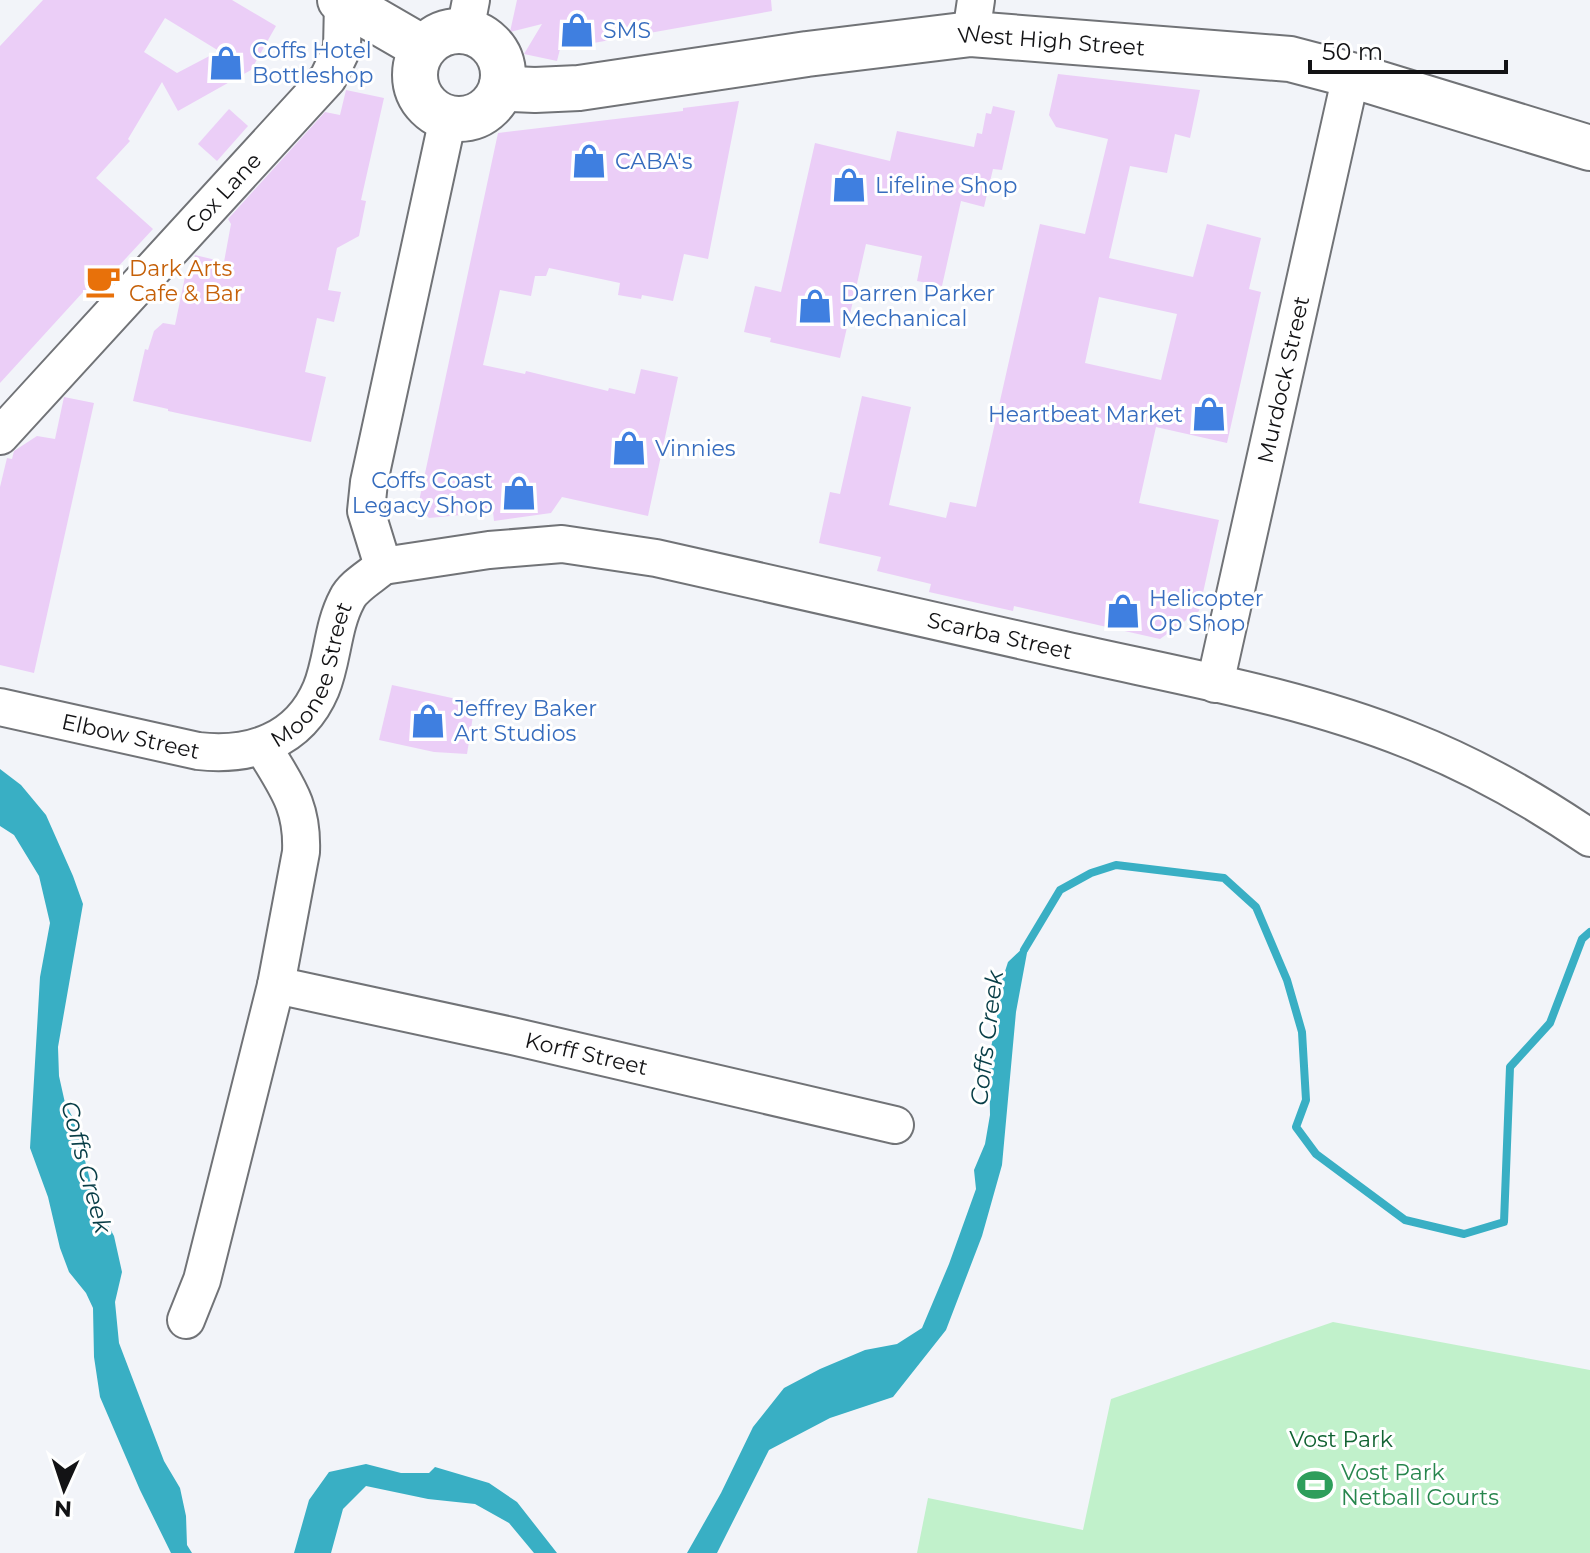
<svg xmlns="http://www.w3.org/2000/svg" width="1590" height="1553" font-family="Montserrat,sans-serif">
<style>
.green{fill:#c1f1cb}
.water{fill:#39afc4}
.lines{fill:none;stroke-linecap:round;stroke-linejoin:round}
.stream{stroke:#39afc4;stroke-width:8}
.building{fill:#ebcef7;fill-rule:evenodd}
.minor-casing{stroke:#717377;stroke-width:40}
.major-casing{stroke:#717377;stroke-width:48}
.minor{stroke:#fff;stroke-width:36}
.major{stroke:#fff;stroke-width:44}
.labels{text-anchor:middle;stroke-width:6;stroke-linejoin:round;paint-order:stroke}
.shop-label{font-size:22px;fill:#366cbe;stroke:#fff;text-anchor:start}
.street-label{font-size:22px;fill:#131315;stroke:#fff}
.food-label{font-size:22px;fill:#c56008;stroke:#fff;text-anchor:start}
.park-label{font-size:22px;fill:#116232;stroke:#fff}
.leisure-label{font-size:22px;fill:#27864d;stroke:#fff;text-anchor:start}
.water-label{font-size:24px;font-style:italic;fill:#073d46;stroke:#fff}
</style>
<rect width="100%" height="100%" fill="#f2f4f9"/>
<!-- green -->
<path class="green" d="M 1333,1322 L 1590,1370 L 1590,1553 L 917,1553 L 928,1498 L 1083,1530 L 1111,1399 Z"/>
<!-- water -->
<g class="water">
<path d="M 0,769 L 21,785 L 46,815 L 73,876 L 83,904 L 58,1047 L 59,1076 L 65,1103 L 75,1122 L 96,1203 L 114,1236 L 122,1272 L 115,1302 L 119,1343 L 164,1461 L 180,1488 L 186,1516 L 187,1545 L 192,1553 L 171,1553 L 140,1490 L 100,1397 L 94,1357 L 93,1308 L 86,1293 L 69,1272 L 60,1248 L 48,1197 L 30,1148 L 40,977 L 50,923 L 39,876 L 14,835 L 0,826 Z"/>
<path d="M 1029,942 L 1016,1012 L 1002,1165 L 982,1236 L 946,1330 L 893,1397 L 830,1418 L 769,1450 L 717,1553 L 687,1553 L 721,1493 L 753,1427 L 784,1388 L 820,1369 L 865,1350 L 897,1344 L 922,1328 L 949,1264 L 976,1189 L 974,1170 L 985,1144 L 990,1115 L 989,1056 L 997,1021 L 997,996 L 1008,962 Z"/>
<path d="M 366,1464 L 401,1473 L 429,1473 L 435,1467 L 489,1483 L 517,1502 L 557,1553 L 534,1553 L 509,1523 L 475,1504 L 428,1499 L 366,1486 L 343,1509 L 331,1553 L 294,1553 L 309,1500 L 329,1472 Z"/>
</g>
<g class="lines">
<!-- stream -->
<path class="stream" d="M 1024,950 L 1060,890 L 1091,873 L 1116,865 L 1224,878 L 1256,907 L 1287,980 L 1302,1032 L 1306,1100 L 1296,1127 L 1316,1154 L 1405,1220 L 1464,1234 L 1504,1222 L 1510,1067 L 1550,1023 L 1582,939 L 1590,932"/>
</g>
<!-- building -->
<g class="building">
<path d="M 43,0 L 232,0 L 276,26 L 251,70 L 178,111 L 162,82 L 128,139 L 130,141 L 96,178 L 153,229 L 90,297 L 84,291 L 0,383 L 0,46 ZM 165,18 L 219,51 L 177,73 L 144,52 Z"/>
<path d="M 517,0 L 771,0 L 772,11 L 560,49 L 557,61 L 524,54 L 542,24 L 510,32 Z"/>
<path d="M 1058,74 L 1200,90 L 1190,138 L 1175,134 L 1167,173 L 1130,166 L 1109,258 L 1193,277 L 1207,224 L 1261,238 L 1249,289 L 1261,292 L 1227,443 L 1156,427 L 1139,503 L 1219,520 L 1199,611 L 1160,639 L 1014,606 L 1013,611 L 929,592 L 931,584 L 877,571 L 881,557 L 819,543 L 830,492 L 840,494 L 862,396 L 911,407 L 889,505 L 946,518 L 950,502 L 976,507 L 1040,224 L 1085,234 L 1108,139 L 1056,127 L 1049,115 ZM 1099,297 L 1177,314 L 1161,380 L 1085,363 Z"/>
<path d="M 346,90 L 384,98 L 361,200 L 366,201 L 359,236 L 337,248 L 328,290 L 341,292 L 334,322 L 317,318 L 305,372 L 326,377 L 311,442 L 168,411 L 168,409 L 133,401 L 145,349 L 148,350 L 154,331 L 163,323 L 175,325 L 186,272 L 191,273 L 195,255 L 224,262 L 231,224 L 228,219 L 325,112 L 340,115 Z"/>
<path d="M 739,101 L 708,259 L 684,254 L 673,301 L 642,295 L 641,299 L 618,295 L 620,283 L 549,268 L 546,276 L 535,276 L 531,296 L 500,290 L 483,365 L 525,374 L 526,371 L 608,391 L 609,388 L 635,394 L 641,369 L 678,377 L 648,516 L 562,497 L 551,513 L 494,521 L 493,512 L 429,518 L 418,506 L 498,133 L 683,111 L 683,108 Z"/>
<path d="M 993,106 L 1015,111 L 1002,170 L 993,169 L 984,207 L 961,201 L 942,286 L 917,281 L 922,256 L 866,244 L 840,358 L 770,342 L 771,338 L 744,332 L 755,286 L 781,292 L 815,143 L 890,161 L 897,131 L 974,147 L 977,133 L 982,134 L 986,113 L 991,114 Z"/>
<path d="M 229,109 L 248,126 L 217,161 L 198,144 Z"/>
<path d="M 64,397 L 94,403 L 34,673 L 0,665 L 0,487 L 7,458 L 12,459 L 14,451 L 37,436 L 55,439 Z"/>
<path d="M 392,685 L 475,703 L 467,754 L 434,752 L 379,740 Z"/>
</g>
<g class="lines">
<!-- minor casing -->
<g class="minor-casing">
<g id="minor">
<path d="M 465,31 L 471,0"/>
<path d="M 971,34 L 976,0"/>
<path id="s1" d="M 0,436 L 328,78 L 342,49 L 343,2"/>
<path id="s2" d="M 383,566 L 489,550 L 562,544 L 656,558 C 792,588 928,619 1064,650 C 1179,676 1299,696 1409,740 C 1473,765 1533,799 1590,838"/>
<path d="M 383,566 L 366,511 L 369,482 L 448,118"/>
<path id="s3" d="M 1215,684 L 1351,75"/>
<path id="s4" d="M 0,707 L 198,751 C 250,757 299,741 321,689 C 333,660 332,627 347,599 C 353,586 372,576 383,566"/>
<path id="s5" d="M 276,985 L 512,1036 L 895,1125"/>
<path d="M 186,1320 L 202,1280 L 276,985 L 301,852 C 303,805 286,786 263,747"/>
</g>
</g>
<!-- major casing -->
<g class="major-casing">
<g id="major">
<path d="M 340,0 L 423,48"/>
<circle cx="459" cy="75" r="44"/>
<path id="s6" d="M 502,85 L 512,89 L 535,90 L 579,88 L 807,54 L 971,34 L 1290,59 L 1351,75 L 1590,148"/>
</g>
</g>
<!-- minor -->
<use href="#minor" class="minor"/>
<!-- major -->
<use href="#major" class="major"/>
</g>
<!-- icons -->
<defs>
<g id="shop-bare" transform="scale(2.76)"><path d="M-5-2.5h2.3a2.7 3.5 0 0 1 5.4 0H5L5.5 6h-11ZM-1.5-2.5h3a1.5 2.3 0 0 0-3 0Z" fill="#3f7fe0" stroke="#fff" stroke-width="2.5" paint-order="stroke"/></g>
<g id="cafe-bare" transform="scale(2.76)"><path d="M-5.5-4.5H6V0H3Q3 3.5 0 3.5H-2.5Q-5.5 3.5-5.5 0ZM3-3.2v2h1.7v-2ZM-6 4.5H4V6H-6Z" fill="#e8710a" stroke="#fff" stroke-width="2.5" paint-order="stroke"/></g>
<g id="stadium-bare" transform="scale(2.76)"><path d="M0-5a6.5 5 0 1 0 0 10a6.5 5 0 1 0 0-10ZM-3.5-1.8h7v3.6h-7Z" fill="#2e9e5b" stroke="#fff" stroke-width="2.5" paint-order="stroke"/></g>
</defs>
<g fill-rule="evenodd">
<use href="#shop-bare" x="577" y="30"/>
<use href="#shop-bare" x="226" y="63"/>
<use href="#shop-bare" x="589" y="161"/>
<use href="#shop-bare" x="849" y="185"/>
<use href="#cafe-bare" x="103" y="281"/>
<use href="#shop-bare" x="815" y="306"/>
<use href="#shop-bare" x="1209" y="414"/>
<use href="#shop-bare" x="629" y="448"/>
<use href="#shop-bare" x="519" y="493"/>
<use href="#shop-bare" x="1123" y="611"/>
<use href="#shop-bare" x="428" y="721"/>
<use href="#stadium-bare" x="1315" y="1485"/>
</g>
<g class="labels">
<!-- shop labels -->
<g class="shop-label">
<text x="603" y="38">SMS</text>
<text x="252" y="58">Coffs Hotel<tspan x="252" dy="25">Bottleshop</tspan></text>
<text x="615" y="169">CABA's</text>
<text x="875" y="193">Lifeline Shop</text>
<text x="841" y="301">Darren Parker<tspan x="841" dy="25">Mechanical</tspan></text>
<text x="1183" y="422" text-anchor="end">Heartbeat Market</text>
<text x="655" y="456">Vinnies</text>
<text x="493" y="488" text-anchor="end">Coffs Coast<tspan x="493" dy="25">Legacy Shop</tspan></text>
<text x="1149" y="606">Helicopter<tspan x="1149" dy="25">Op Shop</tspan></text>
<text x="454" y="716">Jeffrey Baker<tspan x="454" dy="25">Art Studios</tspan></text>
</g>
<!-- street labels -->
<g class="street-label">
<text dy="8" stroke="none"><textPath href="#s6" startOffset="554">West High Street</textPath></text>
<text dy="8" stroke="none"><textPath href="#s1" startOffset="330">Cox Lane</textPath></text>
<text dy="8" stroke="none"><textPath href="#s3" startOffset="312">Murdock Street</textPath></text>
<text dy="8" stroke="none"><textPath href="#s2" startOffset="628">Scarba Street</textPath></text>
<text dy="8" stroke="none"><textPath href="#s4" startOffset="360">Moonee Street</textPath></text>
<text dy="8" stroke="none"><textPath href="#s4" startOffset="134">Elbow Street</textPath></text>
<text dy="8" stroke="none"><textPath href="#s5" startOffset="318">Korff Street</textPath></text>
</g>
<!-- food labels -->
<g class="food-label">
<text x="129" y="276">Dark Arts<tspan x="129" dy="25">Cafe &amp; Bar</tspan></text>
</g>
<!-- park labels -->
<g class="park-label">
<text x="1341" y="1447">Vost Park</text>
</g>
<!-- leisure labels -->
<g class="leisure-label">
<text x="1341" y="1480">Vost Park<tspan x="1341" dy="25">Netball Courts</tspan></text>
</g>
<!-- water labels -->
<g class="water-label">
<text transform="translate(987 1038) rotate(-83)" y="8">Coffs Creek</text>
<text transform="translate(86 1167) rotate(75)" y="8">Coffs Creek</text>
</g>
</g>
<!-- north arrow -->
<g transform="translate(64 1489) rotate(183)" stroke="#ffffff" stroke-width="6" paint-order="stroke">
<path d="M0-6L14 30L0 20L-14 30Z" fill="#131315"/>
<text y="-12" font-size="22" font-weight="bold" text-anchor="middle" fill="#131315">N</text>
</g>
<!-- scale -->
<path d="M1310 60v12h196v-12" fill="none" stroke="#131315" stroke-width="4"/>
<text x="1322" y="60" font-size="24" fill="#131315" stroke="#ffffff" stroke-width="6" paint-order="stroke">50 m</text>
</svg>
